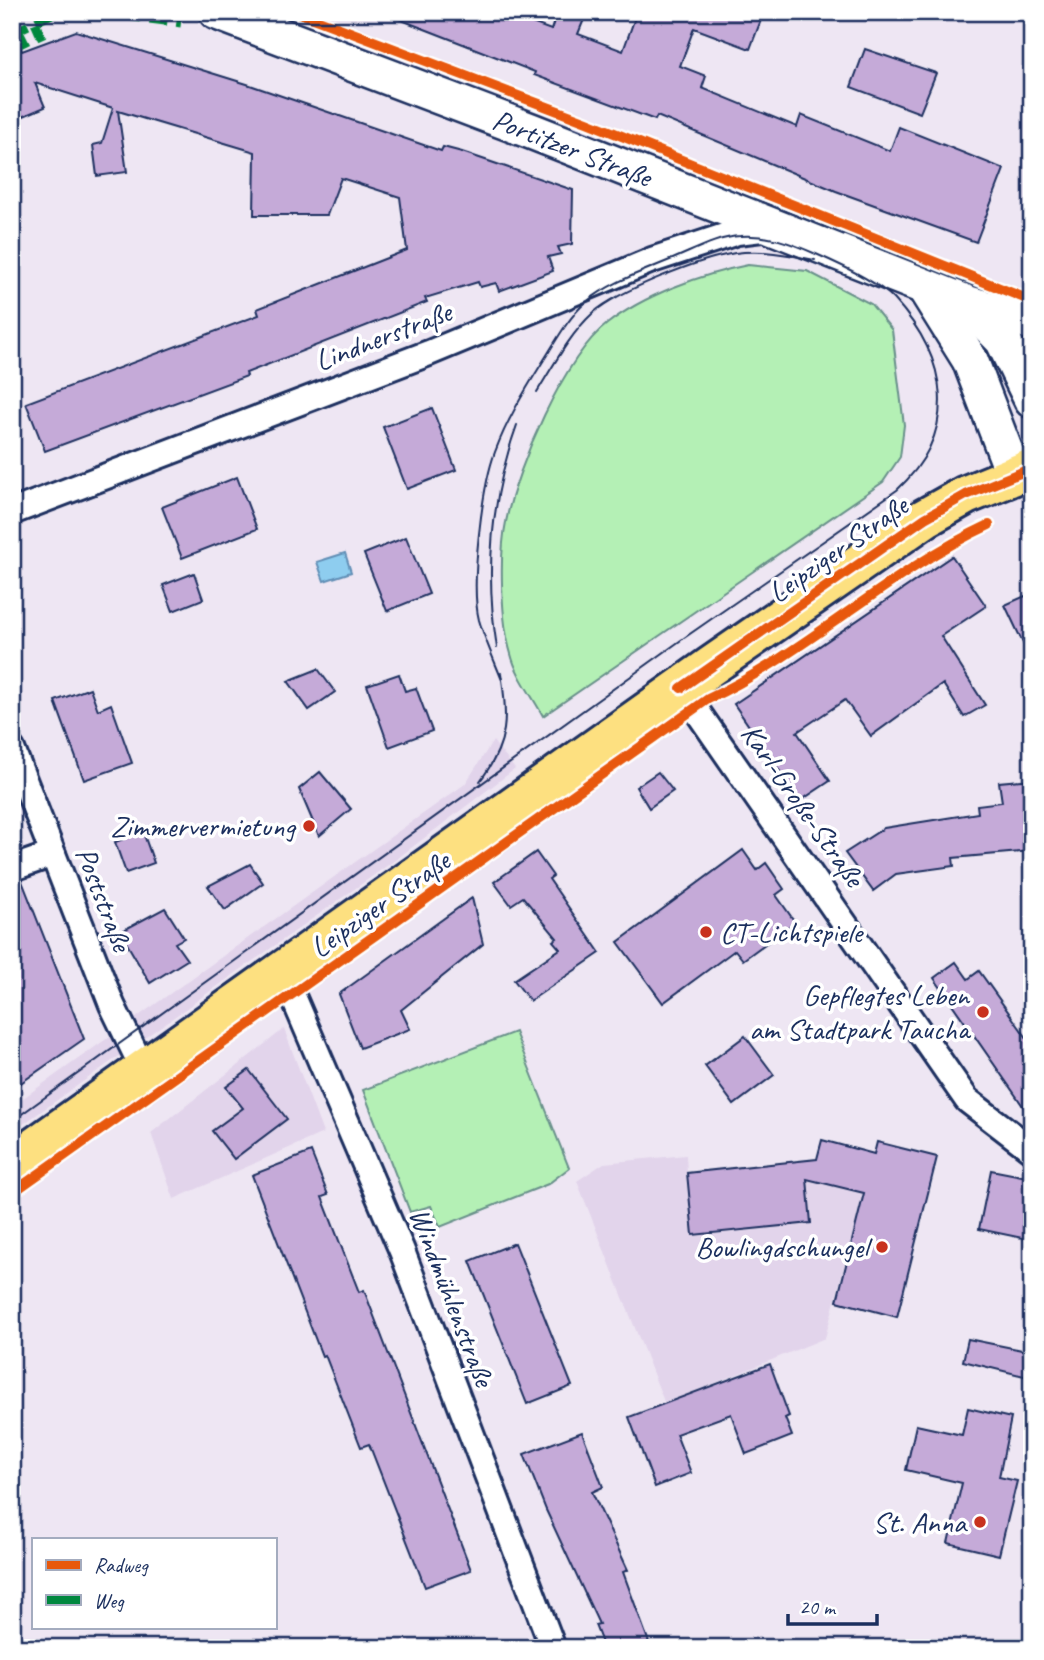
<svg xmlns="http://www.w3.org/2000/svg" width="1044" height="1660" font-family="Caveat,sans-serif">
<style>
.built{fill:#e2d4eb}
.green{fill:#b4f0b5;stroke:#68908a;stroke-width:2}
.water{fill:#8ecdef;stroke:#608eb5;stroke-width:2}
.building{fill:#c5aad8;stroke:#1b2f5e;stroke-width:2}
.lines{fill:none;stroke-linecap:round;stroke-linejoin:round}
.minor-casing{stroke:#1b2f5e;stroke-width:30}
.secondary-casing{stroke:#1b2f5e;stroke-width:40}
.primary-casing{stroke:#1b2f5e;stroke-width:44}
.minor{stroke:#fff;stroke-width:24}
.secondary{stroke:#fff;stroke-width:35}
.primary{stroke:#fde080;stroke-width:38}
.tram{stroke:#1b2f5e;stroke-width:2}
.quiet{stroke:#00873e;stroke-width:9;stroke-dasharray:18 9;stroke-linecap:butt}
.cycleway-casing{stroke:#fff;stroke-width:15}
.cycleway{stroke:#e8590c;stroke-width:10}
.poi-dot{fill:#c8321e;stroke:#fff;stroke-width:2.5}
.labels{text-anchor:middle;stroke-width:7;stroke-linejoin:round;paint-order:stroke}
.street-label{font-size:30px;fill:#1b2f5e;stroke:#fff}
.poi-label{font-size:30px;fill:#1b2f5e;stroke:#fff;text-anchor:end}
</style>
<rect width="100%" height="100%" fill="#eee6f3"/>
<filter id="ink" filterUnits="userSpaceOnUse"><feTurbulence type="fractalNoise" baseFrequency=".0143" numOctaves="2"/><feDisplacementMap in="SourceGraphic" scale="14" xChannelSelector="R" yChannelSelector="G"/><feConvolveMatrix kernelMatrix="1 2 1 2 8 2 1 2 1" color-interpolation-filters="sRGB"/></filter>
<g filter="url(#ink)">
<!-- built -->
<g class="built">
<path d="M 493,741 L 515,769 L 398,858 L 12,1132 L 12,1106 L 465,784 Z"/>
<path d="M 284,1029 L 323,1133 L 174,1199 L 151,1133 Z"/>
<path d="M 686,1155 L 687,1173 L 804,1161 L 811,1180 L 864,1193 L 825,1338 L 665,1404 L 577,1181 L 604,1163 Z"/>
</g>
<!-- green -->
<g class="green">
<path d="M 748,265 L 807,271 L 871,304 L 892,330 L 904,425 L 900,457 L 883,482 L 543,716 C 533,697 516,675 511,654 C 501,621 499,555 506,522 C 516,469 564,357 607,324 C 644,295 702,274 748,265 Z"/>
<path d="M 515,1032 L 569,1168 L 548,1184 L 440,1227 L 431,1206 L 410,1212 L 363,1090 Z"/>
</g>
<!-- water -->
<path class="water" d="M 345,553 L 351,572 L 324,581 L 317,562 Z"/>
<!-- building -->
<g class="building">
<path d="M 381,12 L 502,12 L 551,30 L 557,12 L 587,12 L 578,34 L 623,51 L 637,12 L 764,12 L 750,49 L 694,28 L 680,66 L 706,76 L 702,88 L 797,127 L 801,115 L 890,151 L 899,127 L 1004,169 L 976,242 L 836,191 L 657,116 L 655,120 L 534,75 L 535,72 Z"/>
<path d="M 12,29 L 22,51 L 76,31 L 247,84 L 441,151 L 443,147 L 462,152 L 573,190 L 572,244 L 558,247 L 561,254 L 548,257 L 553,271 L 499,291 L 496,283 L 480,287 L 478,282 L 425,298 L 427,302 L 246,373 L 247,376 L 45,451 L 26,403 L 259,315 L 257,309 L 407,250 L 400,197 L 341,178 L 327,215 L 254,215 L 255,152 L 118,111 L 127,172 L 97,176 L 93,145 L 102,143 L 113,108 L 35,83 L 45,107 L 12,121 Z"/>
<path d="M 865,49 L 936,73 L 920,113 L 851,87 Z"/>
<path d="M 432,408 L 456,470 L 407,489 L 383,427 Z"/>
<path d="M 237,477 L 257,529 L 182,558 L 162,507 Z"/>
<path d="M 406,537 L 429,594 L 387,611 L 364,554 Z"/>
<path d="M 952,556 L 986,606 L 941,636 L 985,705 L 964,717 L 943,684 L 871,736 L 845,700 L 797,732 L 830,781 L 800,801 L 734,704 Z"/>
<path d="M 194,573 L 203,599 L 173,611 L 163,585 Z"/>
<path d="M 1032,593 L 1032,662 L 1005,605 Z"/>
<path d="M 318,669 L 335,692 L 309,710 L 288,681 Z"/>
<path d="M 399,674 L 405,691 L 416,688 L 432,731 L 389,747 L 367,685 Z"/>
<path d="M 90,688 L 98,710 L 111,704 L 132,763 L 84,780 L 55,701 Z"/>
<path d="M 320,772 L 351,809 L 319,836 L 299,789 Z"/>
<path d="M 658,772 L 673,791 L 649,808 L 636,787 Z"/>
<path d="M 1032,779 L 1032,851 L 953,858 L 954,866 L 896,874 L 873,891 L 845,853 L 884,828 L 978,813 L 977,805 L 1002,802 L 999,782 Z"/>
<path d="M 143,832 L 154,863 L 126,873 L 115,842 Z"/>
<path d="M 743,850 L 757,870 L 766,863 L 784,889 L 776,895 L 795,922 L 743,960 L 735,950 L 663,1003 L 618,942 Z"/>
<path d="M 536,852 L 553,876 L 549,879 L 600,953 L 530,1001 L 514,980 L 560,949 L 553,941 L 557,938 L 523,897 L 511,905 L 494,882 Z"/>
<path d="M 250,864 L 263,883 L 225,910 L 208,886 Z"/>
<path d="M 12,881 L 22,881 L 84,1039 L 12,1089 Z"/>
<path d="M 472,898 L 483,944 L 401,1010 L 410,1029 L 360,1048 L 339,994 Z"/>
<path d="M 165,908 L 184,938 L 175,943 L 187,960 L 150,983 L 120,932 Z"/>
<path d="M 956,962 L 968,979 L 979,971 L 1032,1045 L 1032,1119 L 934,978 Z"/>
<path d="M 745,1036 L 774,1075 L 734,1105 L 705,1066 Z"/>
<path d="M 249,1070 L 287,1119 L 234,1159 L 212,1131 L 243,1108 L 226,1087 Z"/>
<path d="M 822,1140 L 874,1154 L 877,1142 L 937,1157 L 897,1317 L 837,1301 L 864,1193 L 807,1179 L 811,1223 L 693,1235 L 687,1173 L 817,1159 Z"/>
<path d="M 311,1152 L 328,1195 L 322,1197 L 359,1292 L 364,1290 L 471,1570 L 425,1587 L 369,1444 L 361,1447 L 325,1355 L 322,1356 L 252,1175 Z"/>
<path d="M 991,1170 L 1032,1178 L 1032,1240 L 979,1229 Z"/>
<path d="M 515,1243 L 572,1386 L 527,1404 L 470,1261 Z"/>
<path d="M 968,1339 L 1032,1352 L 1032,1378 L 963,1361 Z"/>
<path d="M 770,1364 L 789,1416 L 785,1418 L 792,1436 L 746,1454 L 731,1414 L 676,1434 L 691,1473 L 655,1487 L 629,1417 Z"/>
<path d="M 968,1408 L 1011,1418 L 999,1477 L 1017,1481 L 999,1555 L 948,1543 L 962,1483 L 906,1470 L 916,1425 L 962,1435 Z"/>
<path d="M 582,1432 L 603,1487 L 592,1492 L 628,1570 L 623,1572 L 651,1648 L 604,1648 L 595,1625 L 599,1624 L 546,1510 L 524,1454 Z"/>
</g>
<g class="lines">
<!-- minor casing -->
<g class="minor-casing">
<g id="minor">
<path d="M 12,512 L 429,353 L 652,260 L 737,232 L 770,228"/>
<path d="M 681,688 L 967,1100 L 1032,1150"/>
<path d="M 12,749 L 112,1005 L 143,1069"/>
<path d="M 16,867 L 53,854"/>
<path d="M 283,973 L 402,1251 L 553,1648"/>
</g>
</g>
<!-- secondary casing -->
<g class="secondary-casing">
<g id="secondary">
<path d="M 217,12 L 531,131 L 969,304 L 1032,322"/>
<path d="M 925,288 L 970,360 L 1014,475"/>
<path d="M 969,305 L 1003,340 L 1032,400"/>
</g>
</g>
<!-- primary casing -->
<g class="primary-casing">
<path id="primary" d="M 12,1163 L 711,666 L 925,518 L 966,495 L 1032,468"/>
</g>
<!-- minor -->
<use href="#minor" class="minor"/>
<!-- secondary -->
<use href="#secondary" class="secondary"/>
<!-- primary -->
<use href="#primary" class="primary"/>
<!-- tram -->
<g class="tram">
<path d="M 537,392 C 553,366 570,334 593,313 C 619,290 700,259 735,253 C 762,249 790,255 815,260"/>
<path d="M 497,648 C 485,573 491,497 517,425"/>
<path d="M 480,781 C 509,743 508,717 501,673"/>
<path d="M 12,1121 L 684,638 L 897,490 C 960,432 949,359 894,299 C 877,281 839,264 816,254 C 791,243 768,234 740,236 C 717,237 691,252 670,260 C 641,272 609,283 585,303 C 567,319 555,343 542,363 C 524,392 507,420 495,452 C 482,487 470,585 479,620 C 485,640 494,660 502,680"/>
</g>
<!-- quiet -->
<g class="quiet">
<path d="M 96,12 L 181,23"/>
<path d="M 35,23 L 44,43"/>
<path d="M 18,30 L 29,52"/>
<path d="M 12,33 L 56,12"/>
</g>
<!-- cycleway casing -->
<g class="cycleway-casing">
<g id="cycleway">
<path d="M 297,12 L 587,122 L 1032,301"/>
<path d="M 681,688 L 925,518 L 966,495 L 1032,468"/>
<path d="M 12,1193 L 708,699 C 808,652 888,572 989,525"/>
</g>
</g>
<!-- cycleway -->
<use href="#cycleway" class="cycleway"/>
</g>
</g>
<!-- markers -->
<g class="poi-dot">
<circle cx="309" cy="826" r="7"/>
<circle cx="706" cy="932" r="7"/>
<circle cx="983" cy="1012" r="7"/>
<circle cx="882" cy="1247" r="7"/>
<circle cx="980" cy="1522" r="7"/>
</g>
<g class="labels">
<!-- street labels -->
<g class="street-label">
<text transform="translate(572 148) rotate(21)" y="10">Portitzer Straße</text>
<text transform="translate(383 336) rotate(-21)" y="10">Lindnerstraße</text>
<text transform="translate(838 549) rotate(-35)" y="10">Leipziger Straße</text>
<text transform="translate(803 805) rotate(55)" y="10">Karl-Große-Straße</text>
<text transform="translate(104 899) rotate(69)" y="10">Poststraße</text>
<text transform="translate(380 904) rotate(-35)" y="10">Leipziger Straße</text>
<text transform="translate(452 1297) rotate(69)" y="10">Windmühlenstraße</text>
</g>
<!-- poi labels -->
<g class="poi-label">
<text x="295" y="836">Zimmervermietung</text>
<text x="720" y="942" text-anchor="start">CT-Lichtspiele</text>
<text x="969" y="1005">Gepflegtes Leben<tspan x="969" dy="34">am Stadtpark Taucha</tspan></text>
<text x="868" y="1257">Bowlingdschungel</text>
<text x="966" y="1532">St. Anna</text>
</g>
</g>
<!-- margin -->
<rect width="1044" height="1660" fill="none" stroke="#fff" stroke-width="42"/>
<rect x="21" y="21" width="1002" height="1618" fill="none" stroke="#1b2f5e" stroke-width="2.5" filter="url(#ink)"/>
<!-- legend -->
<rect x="32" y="1538" width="245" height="91" fill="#ffffff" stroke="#a4acbf" stroke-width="2"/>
<rect x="46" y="1560" width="35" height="10" fill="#e8590c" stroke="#a4acbf" stroke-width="2"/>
<text x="94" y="1572" font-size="21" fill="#1b2f5e">Radweg</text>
<rect x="46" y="1595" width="35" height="10" fill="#00873e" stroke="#a4acbf" stroke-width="2"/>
<text x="94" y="1608" font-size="21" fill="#1b2f5e">Weg</text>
<!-- scale -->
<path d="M788 1614v10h89v-10" fill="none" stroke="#1b2f5e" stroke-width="3.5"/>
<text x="799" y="1614" font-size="21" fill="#1b2f5e" stroke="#ffffff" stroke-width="5" paint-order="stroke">20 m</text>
</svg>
